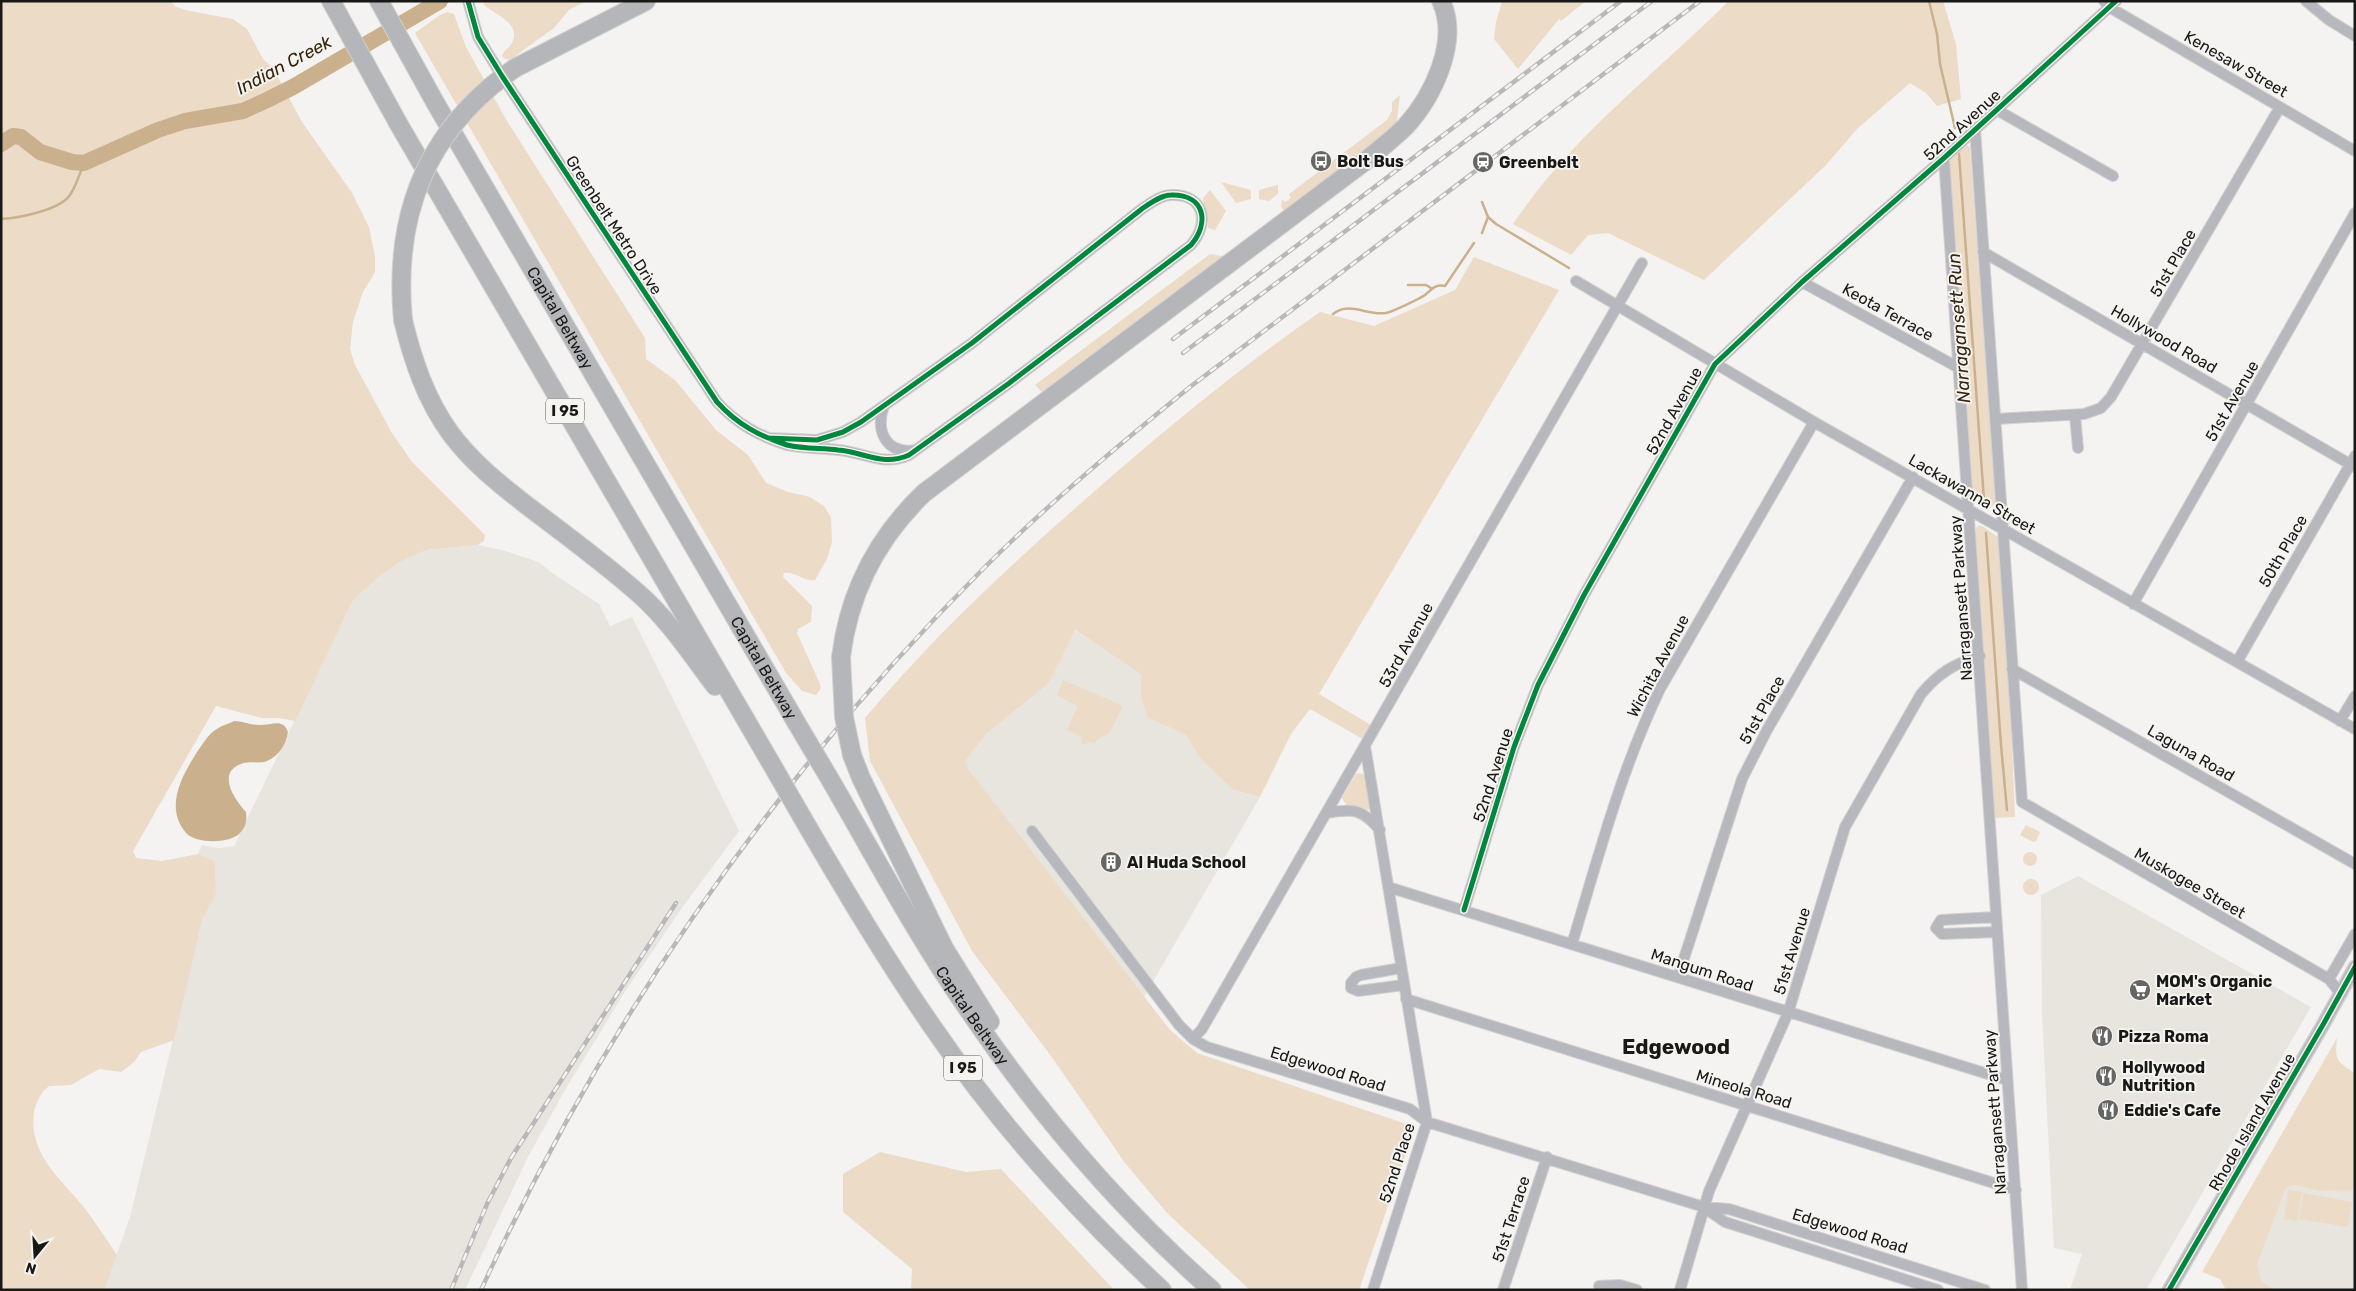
<svg xmlns="http://www.w3.org/2000/svg" width="2356" height="1291" font-family="Rubik,sans-serif">
  <style>
    .built { fill: #e8e4de }
    .green { fill: #ebdbc7 }
    .water { fill: #cab08c }
    .lines { fill: none; stroke-linecap: round; stroke-linejoin: round }
    .stream { stroke: #cab08c; stroke-width: 2.5 }
    .river { stroke: #cab08c; stroke-width: 16 }
    .minor-casing { stroke: #d1d0cf; stroke-width: 12 }
    .tertiary-casing { stroke: #d1d0cf; stroke-width: 15 }
    .motorway-casing { stroke: #d1d0cf; stroke-width: 20 }
    .minor { stroke: #b6b8be; stroke-width: 10 }
    .tertiary { stroke: #b6b8be; stroke-width: 12 }
    .motorway { stroke: #b4b6ba; stroke-width: 18 }
    .rail-casing { stroke: #b8b8ba; stroke-width: 4.5 }
    .rail { stroke: #f6f4f0; stroke-width: 2.5; stroke-dasharray: 8; stroke-linecap: butt }
    .motorway-bridge-casing { stroke: #d1d0cf; stroke-width: 20; stroke-linecap: butt }
    .motorway-bridge { stroke: #b4b6ba; stroke-width: 18 }
    .cycleway-casing { stroke: #f6f4f0; stroke-width: 8 }
    .cycleway { stroke: #00873e; stroke-width: 5 }
    .labels { text-anchor: middle; dominant-baseline: central; stroke-width: 4; stroke-linejoin: round; paint-order: stroke }
    .shield { fill: #f6f4f0; stroke: #5b5a58; stroke-width: 1 }
    .shield-label { font-size: 15px; font-weight: bold; fill: #181817 }
    .street-label { font-size: 16px; fill: #181817; stroke: #f6f4f0 }
    .poi-label { font-size: 16px; font-weight: bold; fill: #181817; stroke: #f6f4f0; text-anchor: start }
    .water-label { font-size: 18px; font-style: italic; fill: #36260e; stroke: #f6f4f0 }
    .district-label { font-size: 21px; font-weight: bold; fill: #181817; stroke: #f6f4f0 }
  </style>
  <rect width="100%" height="100%" fill="#f5f3f1"/>
  <path class="built" d="M478 545 502 550 539 562 552 573 599 604 610 626 632 617 739 831 684 905 626 990 565 1090 529 1155 465 1290H104L130 1217 202 920 216 894 215 861 198 854 202 845 219 848 234 846 353 600 381 575 400 562 426 550Z
    M1074 630 1142 674 1141 697 1147 717 1186 735 1200 758 1233 790 1260 797 1144 997 1007 820 969 770 965 761 986 734 1049 683Z
    M2078 876 2311 1007 2146 1290H2070L2082 1254 2054 1248 2042 1015 2041 895Z
    M2355 1073V1290H2264L2232 1268Z"/>
  <path class="green" d="M1 1H170L176 7 190 11 233 19 247 29 263 59 273 68 302 122 352 193 369 227 375 256V272L363 292 353 322 350 349 355 365 392 433 412 462 485 535 484 541 478 545 426 550 400 562 381 575 353 600 295 721 279 718H262L216 706 133 851 136 858 162 861 198 854 215 861 216 894 202 920 174 1040 141 1052 134 1062 121 1072 99 1069 71 1085 49 1086C41 1092 36 1102 34 1112 28 1156 63 1180 86 1210 97 1225 107 1240 117 1255L104 1290H1Z
    M484 1H586L569 10 554 28 522 51 512 59H505L502 56C504 50 509 48 512 43 522 23 495 15 484 5Z
    M1502 1H1586L1561 21 1559 19 1518 69 1494 39 1496 22Z
    M1729 1H1943L1956 44 1961 99 1937 106 1926 93 1910 83 1858 128 1826 165 1704 280 1608 233 1588 235 1571 255 1513 224C1570 138 1656 73 1729 1Z
    M447 12 454 14 466 47 507 121 645 338 646 359 675 380 716 430 748 455 766 483 788 492 810 497 824 506 831 517 832 542 827 559 815 580C804 582 795 571 784 573L783 577 812 606 811 622 798 629 797 633 820 684 821 688 816 695 802 691 786 673 415 33 440 15Z
    M1400 95 1396 129 1286 213 1281 207 1282 199 1285 202 1291 198 1289 194 1387 120 1392 111V102Z
    M1964 144 1970 147 1996 503 1989 509 1972 496 1948 163Z
    M1221 182 1251 190V199L1236 203Z
    M1278 185V194L1269 201 1259 199V190Z
    M1210 190 1226 211 1215 230 1208 228C1209 216 1204 209 1203 198Z
    M1210 254 1228 257 1045 395 1035 385Z
    M1474 257 1559 290 1319 694 1376 728 1368 742 1310 709 1291 734 1260 797 1233 790 1200 758 1186 735 1147 717 1141 697V674L1075 630 1049 683 986 734 965 761 969 770 1170 1030 1197 1053 1415 1127 1359 1290H1250L1167 1213 1125 1163 1054 1060 972 951 870 761 865 718C932 638 1009 566 1088 497 1163 431 1238 369 1320 312L1374 326 1455 290Z
    M1977 526H1982L1998 537 2010 703 2015 817 1994 818 1975 533Z
    M1063 680 1123 706 1110 732 1096 740 1095 743 1087 741 1086 745 1081 743 1082 737 1067 730 1078 706 1057 695Z
    M1360 773 1366 776 1371 808 1368 810 1347 806 1342 798 1356 774Z
    M2026 825 2040 832 2036 841 2033 842 2020 835Z
    M2023 859a7 7 0 1 1 14 0a7 7 0 1 1-14 0Z
    M2023 887a8 8 0 1 1 16 0a8 8 0 1 1-16 0Z
    M2337 1038C2335 1060 2336 1061 2355 1073V1190L2322 1191 2294 1185 2286 1187 2257 1264 2261 1281 2273 1290H2229L2225 1288 2220 1279 2202 1272Z
    M880 1152 966 1172 1001 1169 1114 1290H911L912 1269 843 1212V1174Z
    M2288 1190 2302 1192 2297 1221 2284 1219Z
    M2303 1193 2352 1202 2348 1227 2299 1219Z"/>
  <path class="water" d="M234 721C243 721 250 725 259 725 270 726 283 717 288 732 286 744 279 756 267 761 260 764 251 761 244 763 215 771 234 799 246 812 247 820 246 827 240 833 230 844 196 844 186 833 164 807 182 776 197 752 203 744 208 734 217 729 222 725 229 724 234 721Z"/>
  <g class="lines">
    <path class="stream" d="M1929 1 1937 34 1940 64 1955 128
      M1959 154 1984 500
      M1482 202 1488 217 1482 233
      M1488 217 1496 224 1569 268
      M1 219C19 218 60 210 70 195 76 186 80 173 84 163
      M1408 285H1426L1431 288
      M1333 314C1350 301 1367 316 1386 313 1392 312 1419 299 1425 295 1431 290 1435 284 1445 286L1474 243
      M1986 533 2001 745 2007 810"/>
    <path class="river" d="M1 144 13 136 21 137 40 152 72 162 84 163 158 130 185 121 243 111 267 100 293 87 440 1"/>
    <g class="minor-casing">
      <path id="minor" d="M468 1 478 37 502 76 717 402C737 424 759 436 787 445 804 449 821 448 838 450 864 452 883 467 909 455L1008 384 1191 245C1210 223 1205 194 1171 195 1161 195 1151 203 1143 208L972 343 861 422 843 432 817 440 768 438
        M2104 1 2109 7 2355 151
        M2306 1 2329 20 2355 36
        M1997 110 2113 176
        M1975 129 2022 802 2329 979 2340 993
        M1944 158 2022 1290
        M1983 252 2355 467
        M1576 281 1814 422 2355 729
        M1802 282 1959 368
        M884 406C875 431 886 455 916 450
        M2075 416 2078 448
        M1995 419 2084 414 2101 408 2111 397 2280 107
        M2133 604 2355 213
        M2237 662 2355 456
        M2012 669 2355 864
        M2340 721 2355 696
        M1365 746 1427 1122 1373 1290
        M1327 813C1353 808 1362 809 1380 830
        M1032 831 1179 1025 1193 1039 1207 1047 1410 1109 1427 1122 1704 1207 1729 1209 1985 1290
        M1388 887 2007 1080
        M1464 910 1514 747 1538 685 1584 595 1715 364 1802 282 1944 158 2116 1
        M1996 917 1941 920 1936 928 1942 934 1997 932
        M1572 944C1598 858 1621 770 1660 689L1814 422
        M1401 968 1361 975 1356 977 1351 983V988L1358 991 1403 985
        M1678 977 1742 779 1767 730 1913 477
        M2329 979 2355 934
        M1406 999 2016 1190
        M1193 1039 1202 1029 1642 263
        M1705 1208 1725 1222 1938 1290
        M1599 1286 1620 1285 1637 1290
        M1503 1290 1547 1157
        M1680 1290 1709 1191 1788 1013 1845 827 1921 694C1939 673 1953 664 1980 656"/>
    </g>
    <g class="tertiary-casing">
      <path id="tertiary" d="M2169 1290 2324 1023 2355 967"/>
    </g>
    <g class="motorway-casing">
      <g id="motorway">
        <path d="M331 1 398 123 768 758"/>
        <path id="s1" d="M379 1 436 104 796 722"/>
        <path d="M515 68 646 1"/>
        <path d="M403 320C413 361 426 400 451 434 472 462 498 483 525 504 563 533 602 561 638 593 668 619 691 654 715 686"/>
        <path d="M841 657C849 592 877 538 924 493L1368 159C1381 148 1394 138 1406 126 1433 96 1460 41 1441 1"/>
        <path d="M852 755 861 778 944 948 990 1022"/>
        <path id="s2" d="M831 781C875 857 917 936 967 1008 1036 1110 1119 1208 1212 1290"/>
        <path d="M802 817C844 889 886 960 934 1029 999 1124 1077 1211 1162 1290"/>
      </g>
    </g>
    <use href="#minor" class="minor"/>
    <use href="#tertiary" class="tertiary"/>
    <use href="#motorway" class="motorway"/>
    <g class="rail-casing">
      <path id="rail" d="M1173 339 1621 1
        M1183 353 1652 1
        M451 1290 487 1204 511 1158 676 903
        M481 1290C606 1019 774 778 985 567 1049 503 1120 444 1190 387L1700 1"/>
    </g>
    <use href="#rail" class="rail"/>
    <g class="motorway-bridge-casing">
      <path id="motorway-bridge" d="M403 320C393 214 427 129 515 68
        M841 657 844 717 852 755
        M796 722 831 781
        M768 758 802 817"/>
    </g>
    <use href="#motorway-bridge" class="motorway-bridge"/>
    <g class="cycleway-casing">
      <path id="cycleway" d="M468 1 478 37 502 76 717 402C737 424 759 436 787 445 804 449 821 448 838 450 864 452 883 467 909 455L1008 384 1191 245C1210 223 1205 194 1171 195 1161 195 1151 203 1143 208L972 343 861 422 843 432 817 440 768 438
        M1464 910 1514 747 1538 685 1584 595 1715 364 1802 282 1944 158 2116 1
        M2169 1290 2324 1023 2355 967"/>
    </g>
    <use href="#cycleway" class="cycleway"/>
  </g>
  <defs>
    <g id="bus-disc" transform="scale(1.125)"><circle r="9.5" fill="#656563" stroke="#f6f4f0"/><path d="M-5-6H5V4H4V6H2V4H-2V6H-4V4H-5ZM-3.5-4V0h7V-4ZM-3.5 1.2v1.5H-2V1.2ZM2 1.2v1.5H3.5V1.2Z" fill="#fff"/></g>
    <g id="station-disc" transform="scale(1.125)"><circle r="9.5" fill="#656563" stroke="#f6f4f0"/><path d="M-3-6H3Q5-6 5-4V2Q5 4 3 4L4.5 6H3L1.5 4h-3L-3 6H-4.5L-3 4Q-5 4-5 2V-4Q-5-6-3-6ZM-3.5-4v3h7v-3ZM-3.5 1v1.5H-2V1ZM2 1v1.5H3.5V1Z" fill="#fff"/></g>
    <g id="building-disc" transform="scale(1.125)"><circle r="9.5" fill="#656563" stroke="#f6f4f0"/><path d="M-4-6H4V6H1V3H-1V6H-4ZM-2.5-4.3h1.7v1.8h-1.7ZM.8-4.3h1.7v1.8H.8ZM-2.5-1h1.7V.8h-1.7ZM.8-1h1.7V.8H.8Z" fill="#fff"/></g>
    <g id="supermarket-disc" transform="scale(1.125)"><circle r="9.5" fill="#656563" stroke="#f6f4f0"/><path d="M-6-5.5h2.5l.6 2H6L4.5 2H-2.5L-4.4-4H-6ZM-1.5 3.2a1.3 1.3 0 1 0 .1 0ZM3 3.2a1.3 1.3 0 1 0 .1 0Z" fill="#fff"/></g>
    <g id="restaurant-disc" transform="scale(1.125)"><circle r="9.5" fill="#656563" stroke="#f6f4f0"/><path d="M-5-6h1v4h1v-4h1v4h1v-4h1v5L-1.5 .5V6h-2V.5L-5-1ZM5-6V6H3V1.5H1.5Q1.5-4 5-6Z" fill="#fff"/></g>
  </defs>
  <g fill-rule="evenodd">
    <use href="#bus-disc" x="1321" y="161"/>
    <use href="#station-disc" x="1483" y="162"/>
    <use href="#building-disc" x="1111" y="862"/>
    <use href="#supermarket-disc" x="2140" y="990"/>
    <use href="#restaurant-disc" x="2102" y="1036"/>
    <use href="#restaurant-disc" x="2106" y="1076"/>
    <use href="#restaurant-disc" x="2108" y="1110"/>
  </g>
  <g class="labels">
    <g class="shield">
      <rect x="546" y="398.5" width="38" height="25" rx="4"/>
      <rect x="944" y="1055.5" width="38" height="25" rx="4"/>
    </g>
    <g class="shield-label">
      <text x="565" y="411">I 95</text>
      <text x="963" y="1068">I 95</text>
    </g>
    <g class="street-label">
      <text transform="translate(2236 64) rotate(30)">Kenesaw Street</text>
      <text transform="translate(1962 125) rotate(-42)">52nd Avenue</text>
      <text transform="translate(614 225) rotate(57)">Greenbelt Metro Drive</text>
      <text transform="translate(2173 263) rotate(-60)">51st Place</text>
      <text transform="translate(1888 312) rotate(29)">Keota Terrace</text>
      <text stroke="none"><textPath href="#s1" startOffset="365">Capital Beltway</textPath></text>
      <text transform="translate(2164 339) rotate(30)">Hollywood Road</text>
      <text transform="translate(2232 401) rotate(-60)">51st Avenue</text>
      <text transform="translate(1674 411) rotate(-61)">52nd Avenue</text>
      <text transform="translate(1972 494) rotate(30)">Lackawanna Street</text>
      <text transform="translate(2283 551) rotate(-60)">50th Place</text>
      <text transform="translate(1961 598) rotate(-94)">Narragansett Parkway</text>
      <text transform="translate(1406 645) rotate(-61)">53rd Avenue</text>
      <text transform="translate(1658 666) rotate(-62)">Wichita Avenue</text>
      <text stroke="none"><textPath href="#s1" startOffset="770">Capital Beltway</textPath></text>
      <text transform="translate(1762 710) rotate(-61)">51st Place</text>
      <text transform="translate(2191 753) rotate(30)">Laguna Road</text>
      <text transform="translate(1493 775) rotate(-72)">52nd Avenue</text>
      <text transform="translate(2190 883) rotate(30)">Muskogee Street</text>
      <text transform="translate(1792 951) rotate(-73)">51st Avenue</text>
      <text transform="translate(1702 970) rotate(18)">Mangum Road</text>
      <text stroke="none"><textPath href="#s2" startOffset="274">Capital Beltway</textPath></text>
      <text transform="translate(1328 1069) rotate(17)">Edgewood Road</text>
      <text transform="translate(1744 1089) rotate(17)">Mineola Road</text>
      <text transform="translate(1995 1112) rotate(-94)">Narragansett Parkway</text>
      <text transform="translate(2252 1122) rotate(-60)">Rhode Island Avenue</text>
      <text transform="translate(1397 1163) rotate(-72)">52nd Place</text>
      <text transform="translate(1511 1219) rotate(-72)">51st Terrace</text>
      <text transform="translate(1850 1231) rotate(17)">Edgewood Road</text>
    </g>
    <g class="poi-label">
      <text x="1337" y="161">Bolt Bus</text>
      <text x="1499" y="162">Greenbelt</text>
      <text x="1127" y="862">Al Huda School</text>
      <text x="2156" y="981">MOM's Organic<tspan x="2156" dy="18">Market</tspan></text>
      <text x="2118" y="1036">Pizza Roma</text>
      <text x="2122" y="1067">Hollywood<tspan x="2122" dy="18">Nutrition</tspan></text>
      <text x="2124" y="1110">Eddie's Cafe</text>
    </g>
    <g class="water-label">
      <text transform="translate(284 65) rotate(-28)">Indian Creek</text>
      <text transform="translate(1959 328) rotate(-94)">Narragansett Run</text>
    </g>
    <g class="district-label">
      <text x="1676" y="1046">Edgewood</text>
    </g>
  </g>
  <rect width="2356" height="1291" fill="none" stroke="#181817" stroke-width="5"/>
  <g transform="translate(35 1256) rotate(198)" stroke="#f6f4f0" stroke-width="4" paint-order="stroke">
  <path d="M0-4L9 19L0 12L-9 19Z" fill="#181817"/>
  <text y="-8" font-size="14" font-weight="bold" text-anchor="middle" fill="#181817">N</text>
  </g>
</svg>
